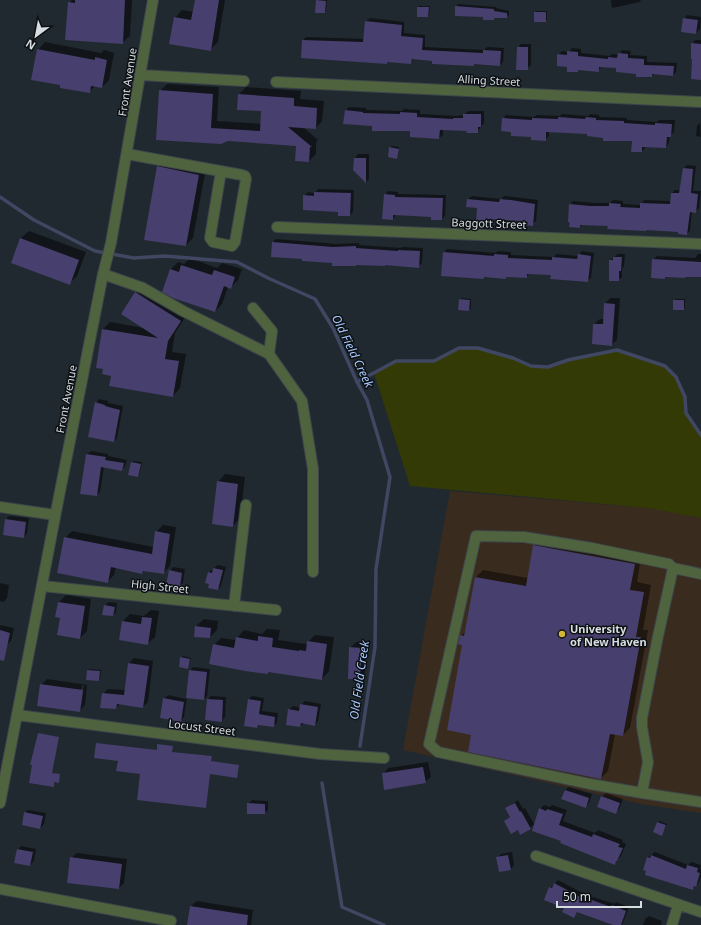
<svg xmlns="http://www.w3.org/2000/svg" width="701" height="925" font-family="'Noto Sans',sans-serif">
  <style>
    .education { fill: #3a2b1f }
    .green { fill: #333a06 }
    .shadow { fill: #0007; fill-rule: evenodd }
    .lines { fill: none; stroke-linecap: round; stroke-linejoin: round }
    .stream { stroke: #404762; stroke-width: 3.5 }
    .building { fill: #473f6d }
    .minor-casing { stroke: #3d464b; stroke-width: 12 }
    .minor { stroke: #4f633e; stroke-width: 10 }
    .poi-dot { fill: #d2b736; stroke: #0d1114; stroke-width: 1.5 }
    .labels { text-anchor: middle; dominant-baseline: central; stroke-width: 3; stroke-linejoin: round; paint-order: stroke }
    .street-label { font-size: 11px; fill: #d7dde1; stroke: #0d1114 }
    .poi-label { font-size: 11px; font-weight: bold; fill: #d7dde1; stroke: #0d1114; text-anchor: start }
    .water-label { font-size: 12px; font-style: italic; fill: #a5c5fc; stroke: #0d1114 }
  </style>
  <rect width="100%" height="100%" fill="#20292f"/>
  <path class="education" d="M450 491 647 508 701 518V813L641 804 403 750Z"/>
  <path class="green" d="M459 348H478L513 358 531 366 548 367 568 360 617 350 665 366 676 377 685 397 686 413 701 435V518L647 508 410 486 374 373 396 361H434Z"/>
  <path class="shadow" d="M72 0H132L130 36 122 43 69 3Z
    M196 0H225L218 42 210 50 175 18 182 10 194 12Z
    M317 0H327L326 11 325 12Z
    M611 0H641L640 2 612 8Z
    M458 4 496 7V8L509 11V15L506 17H496L493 19 456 7Z
    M419 6H430L429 15 428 16 418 7Z
    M536 11H547V20L545 21 535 12Z
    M687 15 701 17 700 29 696 33 684 19Z
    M370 18 404 22V33L425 35V47L484 50 487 47 504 48 503 62 500 65 476 63 474 65 414 58 411 63 388 61 386 63 303 40 306 37 364 39 366 21Z
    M695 40H701V79L693 58 692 44Z
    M45 42 101 53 104 50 114 53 109 80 102 87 95 86 89 92 38 50Z
    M521 44H531V65L527 69 518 48Z
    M572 48 581 49V53L610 56 612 54 619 55 622 50 631 51 630 55 647 56V62L677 63 676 72 673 75 654 74 651 76 617 68 602 66 598 71 580 69 577 71 568 66 558 55 562 51 569 52Z
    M167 84 219 87 217 121 262 124V110L239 94 246 87 301 91 300 99 324 101 322 121 316 128 303 127 318 140 316 142V154L309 161 297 145 228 140 221 143 160 91Z
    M349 107 366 108V110L402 111 404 109 420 110V114L456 116 464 115 468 111H484V123L477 132 468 130 443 129V135L439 138 411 130 373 126 346 110Z
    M562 114 588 116 590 114 599 115V117L627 118V120L657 122 659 120H675L674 132 670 136 669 143 666 147 645 146V148L642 151 633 140 604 137 589 133 549 131V136L545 140 512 131 503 119 506 115 534 117 537 115 560 116Z
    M700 123 701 137 696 136 697 126Z
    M392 146 399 147 398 156 396 158 390 147Z
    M358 154H369V179L366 182 354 170 355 158Z
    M165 160 206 168 193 238 186 245 158 167Z
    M687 165 696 166 693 191H701L699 208 696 211H692L690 231 686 234 679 231 609 225 583 224 580 227 570 205 573 201 594 203H610L613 200 623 201V204L641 205 644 200 671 201 672 193 675 190H681L684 168Z
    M318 189 354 190 353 212 350 215 304 196 308 192 315 193Z
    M388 191 398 192V194L446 195 445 216 442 219 432 216 396 215 393 219 385 195Z
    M472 196 501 199 504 196 514 197 538 200 536 221 532 224 525 220 489 219 486 222 478 208 468 206V199Z
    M29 231 86 252 77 276 70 283 12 262 21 238Z
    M276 239 337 244 359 243V245L401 248 402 247 423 248 422 263 418 266 386 264 385 265 333 262 303 258 273 242Z
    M447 249 496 253 498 251 511 252V255L554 257 556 254 578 256 582 251 594 253 591 278 587 281 552 274 530 273 526 277 507 276 505 278 486 276 484 278 444 252Z
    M618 254H625L624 266 622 269V277L618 280 610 260Z
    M698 254H701V276H667L665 278 653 260 657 256 695 258Z
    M190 258 217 268 222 263 242 269 238 280 231 287H228L222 304 215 311 163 291 171 269 178 262 184 264Z
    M143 285 188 313 175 333 172 352 186 354 180 388 173 396 112 375 105 368 97 367 103 329 110 322 144 328 136 293Z
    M461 298 471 299V308L469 310 460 300Z
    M611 298H620L617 340 611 345 594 324 600 319H604L605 303Z
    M676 299H685V308L683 309H674V300Z
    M99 399 108 401V403L123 406 117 438 114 441 96 403Z
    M91 451 108 454V456L127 460 125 466 122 470 104 467 100 492 96 495 81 493 87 454Z
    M133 461 142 462 139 475 138 476 132 462Z
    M225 474 245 477 240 518 233 526 218 482Z
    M9 516 29 518 27 533 24 537 6 519Z
    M163 525 176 527 170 566 163 573 145 570 142 573 116 567 114 575 107 582 65 538 72 531 154 547 156 532Z
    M541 538 641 557 637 582 651 585 643 630H648L630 728 623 735 615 734 608 771 601 778 472 734 464 644 461 636 466 631 476 577 483 570 528 578 534 546Z
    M218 565 226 567 221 586 218 589 209 572Z
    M173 567 185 569 183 583 179 586 170 571Z
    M0 583 9 585 7 598 4 602 0 601Z
    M66 595 91 599 87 631 80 638 61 617 59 602Z
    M108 602 117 603 116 612 113 615 105 606Z
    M151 610 159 611 155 637 147 644 123 621 130 614 144 616Z
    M204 619 218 621 217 630 210 637 196 626Z
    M0 625 14 628 11 641 0 651Z
    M267 629 280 630 278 640 306 644 315 635 334 637 329 671 322 679 269 671 268 673 214 645 221 638 236 640 237 638 244 630 262 634Z
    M356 642 367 643 365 673 360 678 350 648Z
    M183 656 191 658 188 668 181 658Z
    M134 658 153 661 148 702 143 707 120 704 116 708 103 694 108 689 125 690 129 663Z
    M193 667 210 669 207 696 204 699 187 697 184 717 180 721 164 699 168 695 186 699 190 671Z
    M89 669 101 670 100 679 99 680 88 671Z
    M47 679 87 685 85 705 79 711 41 685ZM82 685H84L81 706H79Z
    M211 696 226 697 225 717 222 721 208 699Z
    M252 696 264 698 262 711 278 713 277 723 273 726 259 724 257 727 249 699Z
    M305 701 321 704 318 721 315 725 304 723 300 726 289 710 293 706 301 708V705Z
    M428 762 431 777 425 782 383 774 388 768Z
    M569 787 592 794 589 803 586 806 563 798 565 790Z
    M606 793 623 799 619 809 615 813 598 807 602 796Z
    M252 800 268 801V810L264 813 248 804Z
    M518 800 523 809 525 808 534 824 530 828 520 833 518 829 505 821 511 816 506 809Z
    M544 805 550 807 552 805 567 810 563 821 595 833 598 830 623 840 622 842 626 844 621 856 614 863 562 842 540 809Z
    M28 810 46 813 44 824 40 828 25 813Z
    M659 821 667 824 662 835 658 822Z
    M21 846 36 849 34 861 30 865 18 849Z
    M512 852 514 865 511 869 498 857 501 854Z
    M655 852 688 865 691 862 701 865 700 869H701V877L699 882 693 889 644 869 648 857Z
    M77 853 127 859 124 883 119 888 71 858Z
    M558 880 592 898 593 897 615 904 616 902 629 907 623 923 621 925H616L578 911 574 917 565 907 550 888Z
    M197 901 253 910 251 925H188L191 906Z
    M649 916 662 921 661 925H643L645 919Z"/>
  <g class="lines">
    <path class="stream" d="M0 197 34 220 95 251 134 258 165 256 237 262 268 278 315 299 333 328 357 382 367 400 390 477 376 569 375 647 360 746
      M357 382 396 361H434L459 348H478L513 358 531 366 548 367 568 360 617 350 665 366 676 377 685 397 686 413 701 435
      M322 783 342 907 384 925"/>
  </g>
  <path class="building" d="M75 0H125L123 44 65 40 68 2 75 3Z
    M195 0H219L211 51 169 44 174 17 191 20Z
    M316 0 326 1 325 13H315Z
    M455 6 494 9V11L507 13V18H494V20H483V17L455 16Z
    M417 7H429L428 17H417Z
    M534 12H546V22H534Z
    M683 18 698 20 696 34 681 32Z
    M365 21 402 25 401 36 423 38 422 50 483 53V50L501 51 500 66 474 64V66L432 64V61L412 59 411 64 387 62V64L301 58 302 40 363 42Z
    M691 43 701 44V80L691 79 692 59H691Z
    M517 47H528V70H516Z
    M37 49 95 60V57L107 60 102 88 91 86 90 93 60 88V85L31 80Z
    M567 51 578 52V56L608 59V57L617 58 618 53 628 54V58L644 59V65L674 66 673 76 652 74V77H636V74L616 72V68L599 67V72L578 70V72H567V67L557 66V54L567 55Z
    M159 90 213 94 211 128 260 131 261 111 237 110 238 94 294 98V106L317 108 316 129 288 127 312 147H310L309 162 295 161 296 146 228 141 221 144 156 140Z
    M345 110 363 112V113L400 114V112L417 113V117L453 119V118H463V114H481V127H478V133H466L467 131 440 130 439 139 410 137V131H372V126L343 124Z
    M558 117 585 119 586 117 596 118V120L624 121V123L655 125V123L672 124 671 137H667L666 148 642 147V152H631L632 141H603V138L587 136V134L546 132V141L531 140V137L511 136V132L501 131 502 118 532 120V118L558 119Z
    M389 147 399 149 397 159 388 157Z
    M354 158H366V183L353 170Z
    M157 166 199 175 186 246 144 240Z
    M683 168 693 169 691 193 698 194 696 213 690 212 687 235 678 234V232L646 230V231L607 229 608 226 580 225V228L569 227 570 223 568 222 569 204 590 206H609V203L621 204 620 207 640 208V203L670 204 671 193H679Z
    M314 192 351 193 350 216H338V212L303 210V195L314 196Z
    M384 194 395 195V197L443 198 442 220H431V217L393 215V220L382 219Z
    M467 199 499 202 500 199 511 200 535 204 533 226 524 225V221L486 219V223L476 222 477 208 466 207Z
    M20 238 79 260 70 285 11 263Z
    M272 242 333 247 356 246V248L398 251V250L420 251 419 268 385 265V266L356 265V266H332V263L302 261V259L271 257Z
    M443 252 494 256V254L508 255V258L552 260V257L577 259 578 254 591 256 588 282 550 279 551 275 527 274V278L506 277V279L484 277V279L441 276Z
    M613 257H622L621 271H619V281H609V260H613Z
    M652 259 701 262V277H685V278L665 277V279L651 278Z
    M181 265 212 275 214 270 235 277 231 289 224 286 215 312 173 298 162 292 170 269 179 272Z
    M135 292 181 321 168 341 165 359 179 361 173 397 109 386 111 376 102 374 103 369 96 368 102 329 158 338 121 314Z
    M459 299 470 300 469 311 458 310Z
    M673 300H684V310H673Z
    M604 303 615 304 612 346 592 344 593 324H603Z
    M95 402 105 405V406L120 410 114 442 88 437Z
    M86 454 106 457 105 460 124 463 122 471 101 467 97 496 80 494Z
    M131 462 141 464 138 477 128 475Z
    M217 481 238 484 233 527 212 524Z
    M5 519 26 522 24 538 3 535Z
    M155 531 170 534 164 574 143 571 142 574 111 567 108 583 57 573 64 537 152 554Z
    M533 545 635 564 630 590 644 592 636 637H641L623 736 610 734 601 779 468 752 471 735 447 730 462 645 458 644 460 635 464 636 475 577 526 586Z
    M213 568 223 570 218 590 208 588 209 584 205 583 208 572 212 573Z
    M169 570 182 573 180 587 166 585Z
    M58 602 85 606 80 639 57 635 60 618 55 617Z
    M104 605 115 607 113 616 102 615Z
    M142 617 152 618 148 645 119 640 122 621 141 624Z
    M195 626 211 628 210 638 194 637Z
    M0 630 10 633 4 661 0 660Z
    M258 636 273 638 272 647 299 651V650L306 651 307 641 327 644 322 680 268 672V674L245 671 209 664 213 644 234 648 236 637 258 641Z
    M349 647 362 648 360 679H348Z
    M180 657 190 659 188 669 179 667Z
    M128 663 149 666 143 708 117 704 116 709 100 708 102 693 124 695Z
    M87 670 100 671 99 681 86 680Z
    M189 670 207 672 204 700 186 698Z
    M40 684 83 690 80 712 37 706Z
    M163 698 184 702 181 722 160 718Z
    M207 699 223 700 222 722 205 720Z
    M248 699 261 701 259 714 275 717 274 727 258 725 257 728 244 726Z
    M300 704 318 707 315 726 301 723 300 727 286 725 288 709 299 711Z
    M38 733 59 737 52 773 60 774 59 783 54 782V787L29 783 32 765H30Z
    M96 743 157 750V744L173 746 172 752 212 756 211 761 239 765 237 778 210 774 206 808 137 800 140 774 116 771 118 761 94 758Z
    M423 767 426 783 384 790 382 773Z
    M565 790 589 798 586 808 561 799Z
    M601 796 620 803 616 814 597 807Z
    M247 803 265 804V814H247Z
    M515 803 520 812 521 811 531 829 520 835 518 830 511 834 504 821 510 817 505 808Z
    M539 808 546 811 547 809 563 814 559 825 592 837 593 834 620 844 618 847 623 848 617 861H616L615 865 560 843 561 841 532 831Z
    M24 812 43 816 40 829 22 825Z
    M657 822 666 825 662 836 653 832Z
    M17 849 33 852 30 866 14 863Z
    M508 855 511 870 499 872 496 857Z
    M651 855 686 869 687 865 698 868 697 872 700 873 696 887 694 886 693 890 645 875 646 871 643 870 647 857 650 858Z
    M70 857 122 864 119 889 67 883Z
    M554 883 588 901 589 899 611 907 612 905 626 911 621 925H613L577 912 574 918 562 912 564 908 544 900 549 887 552 888Z
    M190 906 248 915 247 925H187Z"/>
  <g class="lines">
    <g class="minor-casing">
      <path id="minor" d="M141 75 244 81
        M276 82 701 102
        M127 154 242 175 245 176 246 179 235 242 232 246 213 242 210 238 221 171
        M277 227 701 244
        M103 274 143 288 183 311 269 354 302 401 313 469V572
        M253 308 272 331 269 354
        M0 507 55 515
        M701 574 673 568 657 641 642 718V727L648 762 642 793 701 802
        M42 586 276 610
        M234 606 246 505
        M17 715 320 754 384 758
        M642 793 590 784 438 752 429 744 476 536 524 537 592 548 669 564 673 568
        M0 803C33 627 68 450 103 274L111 243 153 0
        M536 856 701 912
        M0 889 171 921
        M672 925 678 905"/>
    </g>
    <use href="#minor" class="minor"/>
  </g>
  <circle class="poi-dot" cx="562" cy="634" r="4"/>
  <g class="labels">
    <g class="street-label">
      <text transform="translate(489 80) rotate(3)">Alling Street</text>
      <text transform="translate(127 82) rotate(-81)">Front Avenue</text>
      <text transform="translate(489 223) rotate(2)">Baggott Street</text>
      <text transform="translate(66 399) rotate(-79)">Front Avenue</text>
      <text transform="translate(160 586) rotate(6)">High Street</text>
      <text transform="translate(202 727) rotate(7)">Locust Street</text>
    </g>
    <g class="poi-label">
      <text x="570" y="628">University<tspan x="570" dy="13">of New Haven</tspan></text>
    </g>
    <g class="water-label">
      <text transform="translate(353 351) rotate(64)">Old Field Creek</text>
      <text transform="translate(359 680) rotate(-82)">Old Field Creek</text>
    </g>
  </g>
  <g transform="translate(36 36) rotate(212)" stroke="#0d1114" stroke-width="3" paint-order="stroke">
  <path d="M0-3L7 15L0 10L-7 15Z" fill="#d7dde1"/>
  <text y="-6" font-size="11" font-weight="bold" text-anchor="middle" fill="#d7dde1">N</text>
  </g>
  <path d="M557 901v6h84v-6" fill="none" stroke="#d7dde1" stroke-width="2"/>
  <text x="563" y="901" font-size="12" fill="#d7dde1" stroke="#0d1114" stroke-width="3" paint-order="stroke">50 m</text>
</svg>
